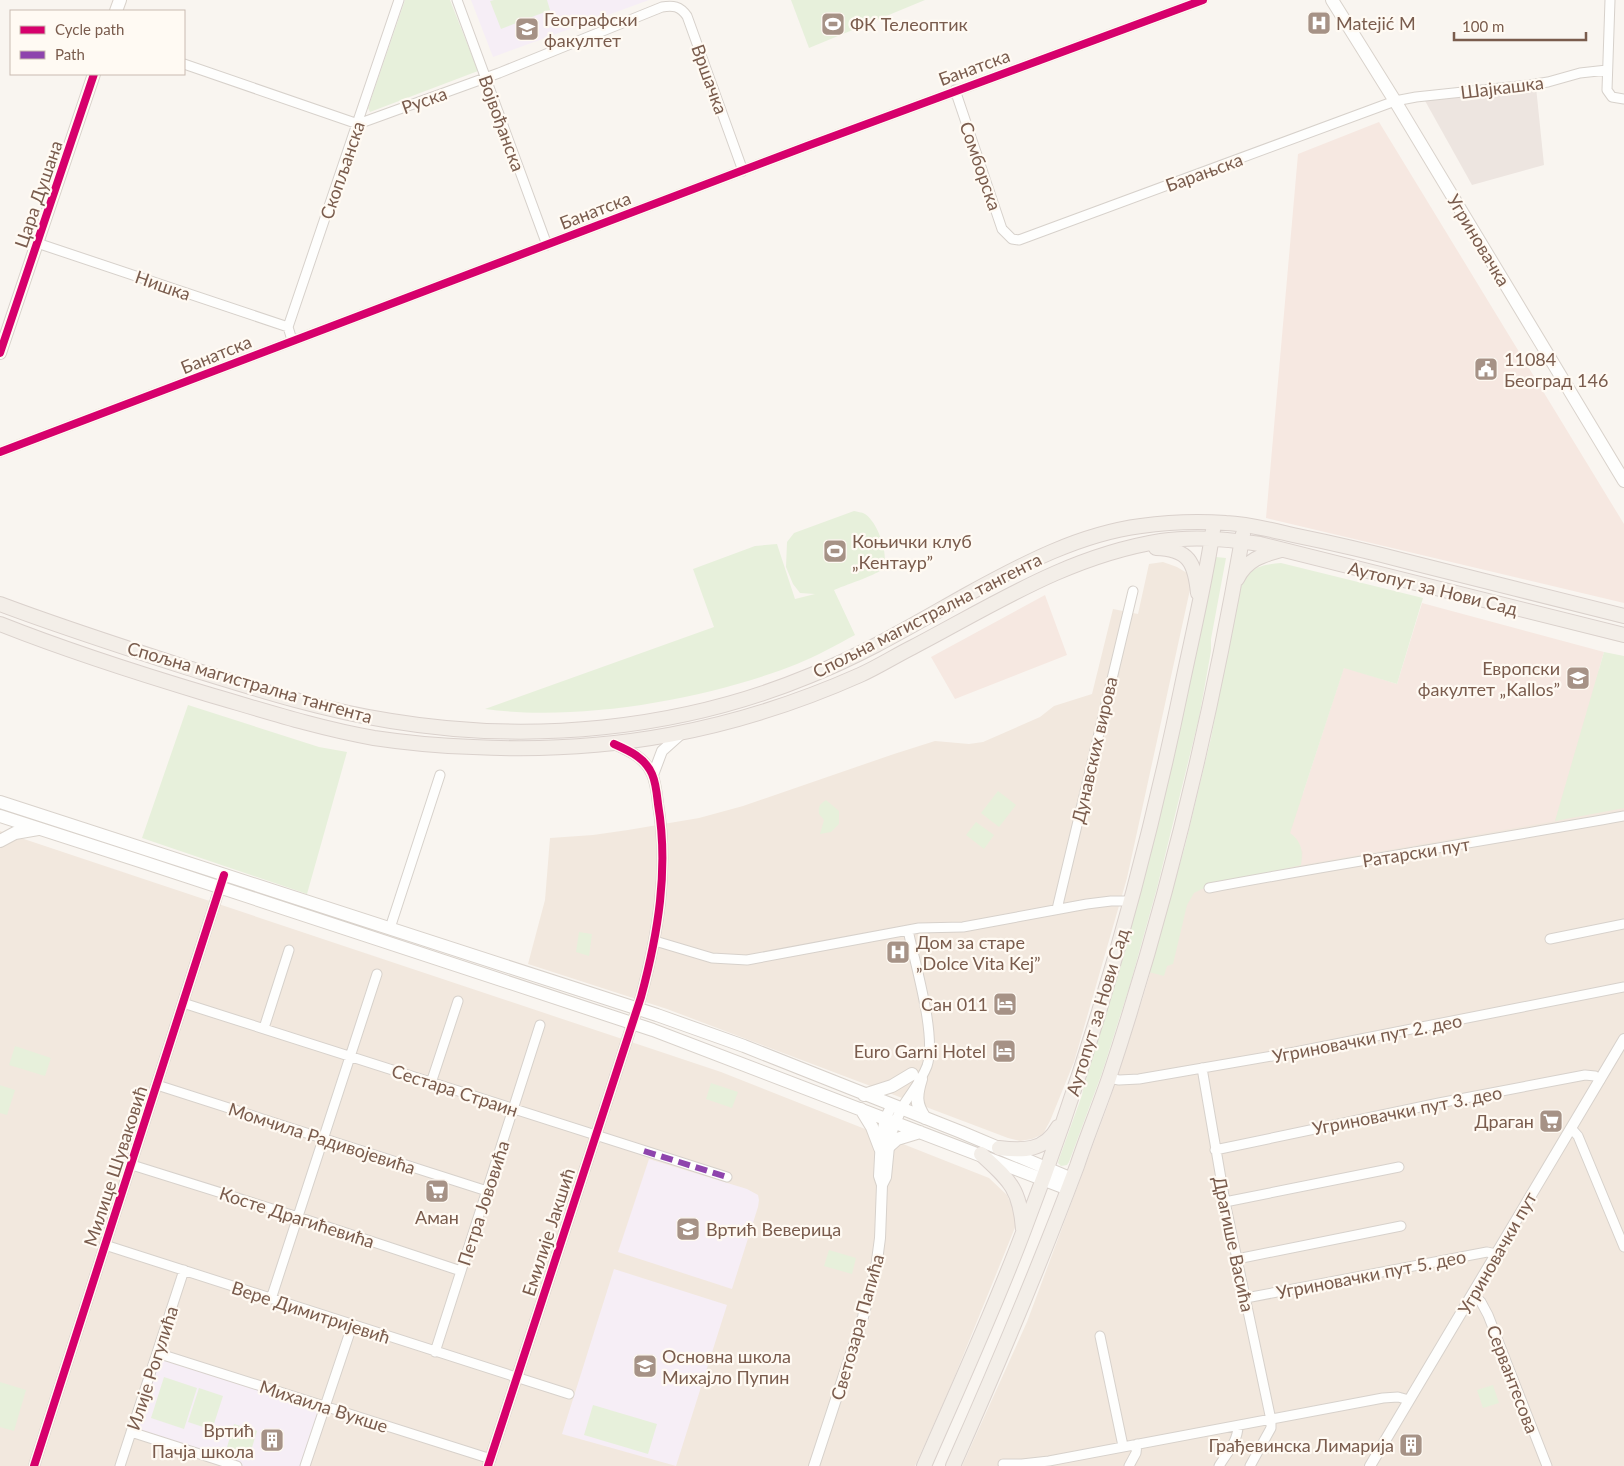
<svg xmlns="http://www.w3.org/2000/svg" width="1624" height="1466" font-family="Lato,sans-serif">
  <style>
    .residential { fill: #f2e8de }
    .commercial { fill: #f6e8e1 }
    .industrial { fill: #ede5e0 }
    .education { fill: #f6eef6 }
    .green { fill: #e7f0db }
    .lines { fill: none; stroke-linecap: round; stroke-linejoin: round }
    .minor-casing { stroke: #d7d1cb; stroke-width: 11 }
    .tertiary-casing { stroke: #d7d1cb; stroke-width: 12 }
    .secondary-casing { stroke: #d9d2cb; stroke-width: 14 }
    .primary-casing { stroke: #dad1cc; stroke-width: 16 }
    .minor { stroke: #fefefd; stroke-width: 9 }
    .tertiary { stroke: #fefefd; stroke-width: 10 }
    .secondary { stroke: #fefefd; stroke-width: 12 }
    .primary { stroke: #f3eee8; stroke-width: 14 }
    .quiet { stroke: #8e44ad; stroke-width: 6; stroke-dasharray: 12 6; stroke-linecap: butt }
    .cycleway-casing { stroke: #fffaf3; stroke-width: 11 }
    .cycleway { stroke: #d6006c; stroke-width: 8 }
    .labels { text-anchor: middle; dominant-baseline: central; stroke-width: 4.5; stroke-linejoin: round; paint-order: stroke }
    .poi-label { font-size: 18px; fill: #7a5c4d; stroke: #fffaf3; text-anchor: start }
    .street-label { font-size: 18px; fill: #7a5c4d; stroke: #fffaf3 }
  </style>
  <rect width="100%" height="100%" fill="#f9f5f0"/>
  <path class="residential" d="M1163 562 1177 567 1187 573 1191 585 1127 878 1074 1062 1050 1121 1043 1134 1032 1139 1020 1141 1008 1138 667 1009 528 964 545 900 550 838 593 835 628 830 699 818 743 806 894 754 935 741 969 744 983 742 1040 717 1054 706 1092 694 1113 609 1138 614 1149 564Z
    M1624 660V1466H962L1027 1322 1109 1102 1143 997 1189 841Z
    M0 831 721 1072 989 1178 1007 1195 1016 1216V1225L950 1388 915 1466H0Z"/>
  <path class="commercial" d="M1379 122 1624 524V603L1266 518 1298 154Z
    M1045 595 1067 655 955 699 931 657Z
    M1422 603 1604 652 1555 821 1301 865 1303 852 1290 833 1344 667 1397 684Z"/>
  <path class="industrial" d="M1536 87 1544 165 1472 185 1424 99Z"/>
  <path class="education" d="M471 0H649L493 57Z
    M649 1159 747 1189 758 1195 759 1200 758 1207 732 1289 618 1252Z
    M614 1269 727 1305 676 1466 562 1434Z
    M157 1353 325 1406 305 1466H237L131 1432Z"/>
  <path class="green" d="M405 0H450L478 71 370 112 368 108Z
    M494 0H547L550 10 501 29 490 1Z
    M791 0H925L809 48Z
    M854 511C857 512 862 512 865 514 877 521 892 559 881 570 876 575 843 586 834 590L855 635C836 645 817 656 797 664 709 699 579 722 485 709L714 627 693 569 755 546 777 544 795 599 815 594 800 593 793 584 786 567 787 542 794 533Z
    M1216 557 1226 558 1211 639V651L1199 718 1157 888 1130 985 1102 1073 1069 1162 1067 1165 1061 1166 1058 1163 1059 1159 1082 1095 1087 1068 1135 909 1159 820 1178 737Z
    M1281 563 1423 598 1397 684 1344 668 1290 833C1302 842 1303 851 1301 865L1202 889 1194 893 1187 905 1173 964 1167 966 1164 976 1149 972 1185 846 1211 738 1238 593C1249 569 1255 565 1281 563Z
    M1604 652 1624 656V808L1555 821Z
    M188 705 319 747 347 752 307 894 142 838Z
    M998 791 1016 805 999 827 981 813Z
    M826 800 839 811V824L831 832 820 834 824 820 819 814C818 806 820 804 826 800Z
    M976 822 994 835 984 849 966 835Z
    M579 932 592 934 589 956 576 952Z
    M15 1046 51 1058 45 1076 9 1065Z
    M711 1083 738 1092 732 1108 706 1099Z
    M0 1085 15 1090 7 1115 0 1113Z
    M829 1250 856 1258 852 1274 824 1266Z
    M164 1377 197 1388 184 1429 151 1418Z
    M0 1382 26 1390 14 1431 0 1427Z
    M1493 1385 1499 1403 1483 1408 1477 1390Z
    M199 1388 223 1396 212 1430 188 1422Z
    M593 1405 657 1424 648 1454 584 1435Z
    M234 1424 257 1431 250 1454 227 1447Z"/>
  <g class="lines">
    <g class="minor-casing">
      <path id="minor" d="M457 0 547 245
        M1610 0 1607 90 1612 97 1624 99
        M184 64 358 124 499 73 662 7C673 5 680 6 687 16L743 171
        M955 90 1002 229 1012 239 1019 240 1395 101 1416 97 1529 85 1548 82 1580 73 1607 70
        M37 243 288 327
        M292 340 288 327 399 0
        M0 452 807 146 1203 0
        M1209 888C1347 862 1486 841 1624 816
        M1057 909 1133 591
        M390 928 440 775
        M1550 939 1624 924
        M655 941 712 958 747 960 919 928 963 927 1087 904 1111 901H1131
        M183 1003 727 1177
        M264 1028 289 950
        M1202 1068 1225 1202 1271 1420V1428L1250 1466
        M1109 1078 1119 1080 1139 1079 1295 1052 1624 987
        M431 1083 458 1001
        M157 1085 487 1191
        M901 1109C909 1095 921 1082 927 1066 937 1036 915 964 908 930
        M1571 1128 1578 1136 1624 1247
        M1215 1150 1439 1103 1585 1075 1595 1076 1600 1080
        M132 1165 298 1217 461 1271
        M1225 1202 1399 1167
        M105 1245 569 1394
        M1237 1259 1401 1226
        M1473 1294 1481 1302 1488 1315 1547 1466
        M1246 1298 1487 1252 1496 1254
        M271 1299 377 974
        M1100 1336 1123 1446
        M435 1352 540 1025
        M157 1353 491 1459
        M131 1432 237 1466
        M1003 1464H1022L1049 1461 1383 1398 1398 1397 1409 1400
        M120 1466 184 1270
        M305 1466 352 1326
        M1129 1466 1136 1453 1137 1444
        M1219 1466C1227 1453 1238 1441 1238 1426"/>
    </g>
    <g class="tertiary-casing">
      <path id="tertiary" d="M653 775 662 751 681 734
        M882 1185 886 1177 890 1136 901 1109
        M34 1466 222 881
        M488 1466 641 997C658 934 669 869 658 804 657 795 656 783 652 774 645 758 630 751 614 744
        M814 1466 863 1317 876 1268 880 1238 882 1185 879 1176 881 1138 885 1119 892 1105
        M1370 1466 1624 1039"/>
    </g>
    <g class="secondary-casing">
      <path id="secondary" d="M1332 0 1395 101 1624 481
        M116 11 120 0
        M0 353 94 74
        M0 802 657 1015 744 1046 961 1132 1072 1179
        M0 816 143 862 653 1030 1068 1189
        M0 841 15 833 38 829
        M921 1079C916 1095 915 1104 925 1118
        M864 1095 892 1086 912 1074
        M861 1109 872 1127 880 1148
        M888 1147 897 1139 920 1132"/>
    </g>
    <g class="primary-casing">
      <path id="primary" d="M1156 548C1189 549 1195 563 1198 593
        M1237 579C1246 560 1262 555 1281 550
        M0 604C61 627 123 647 185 667 253 688 321 710 391 721 530 744 679 730 809 676 865 654 916 623 968 594 1023 564 1079 534 1141 526 1169 522 1198 521 1226 523 1249 524 1271 530 1293 535 1332 543 1371 552 1409 562 1481 580 1552 598 1624 616
        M0 624C68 651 137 673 207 694 262 710 317 728 374 738 407 743 440 746 473 747 610 754 734 731 860 675 878 667 895 656 913 647 995 604 1068 556 1161 541 1193 536 1229 539 1260 544L1624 635
        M999 1148C1023 1151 1045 1151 1058 1127
        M981 1154C1009 1180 1020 1188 1023 1229
        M924 1466C958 1388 994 1310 1024 1230 1091 1055 1143 874 1181 690 1192 637 1205 584 1213 530
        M953 1466C997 1367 1039 1267 1077 1166 1087 1136 1099 1107 1109 1078 1168 900 1211 718 1243 534"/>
    </g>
    <use href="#minor" class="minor"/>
    <use href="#tertiary" class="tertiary"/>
    <use href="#secondary" class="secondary"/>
    <use href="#primary" class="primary"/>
    <path class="quiet" d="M644 1151 727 1177"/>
    <g class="cycleway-casing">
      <path id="cycleway" d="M0 353 94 74
        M0 452 807 146 1203 0
        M34 1466 224 875
        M488 1466 641 997C658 934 669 869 658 804 657 795 656 783 652 774 645 758 630 751 614 744"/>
    </g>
    <use href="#cycleway" class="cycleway"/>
  </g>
  <defs>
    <g id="hospital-square" transform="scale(1.25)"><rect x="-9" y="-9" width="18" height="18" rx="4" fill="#a69286" stroke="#fffaf3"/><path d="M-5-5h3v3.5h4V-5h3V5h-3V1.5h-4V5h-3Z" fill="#fff"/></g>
    <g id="stadium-square" transform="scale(1.25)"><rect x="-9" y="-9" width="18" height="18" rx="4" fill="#a69286" stroke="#fffaf3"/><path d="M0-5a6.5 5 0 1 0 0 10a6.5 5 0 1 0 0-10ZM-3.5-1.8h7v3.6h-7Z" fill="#fff"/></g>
    <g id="university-square" transform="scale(1.25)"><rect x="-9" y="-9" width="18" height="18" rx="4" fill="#a69286" stroke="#fffaf3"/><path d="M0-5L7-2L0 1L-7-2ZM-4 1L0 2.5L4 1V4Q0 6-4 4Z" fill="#fff"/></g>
    <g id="civic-square" transform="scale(1.25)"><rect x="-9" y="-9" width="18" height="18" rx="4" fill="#a69286" stroke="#fffaf3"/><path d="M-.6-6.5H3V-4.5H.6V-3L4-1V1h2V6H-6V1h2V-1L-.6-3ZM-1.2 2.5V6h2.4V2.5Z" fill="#fff"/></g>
    <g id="hotel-square" transform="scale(1.25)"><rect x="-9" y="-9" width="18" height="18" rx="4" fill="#a69286" stroke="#fffaf3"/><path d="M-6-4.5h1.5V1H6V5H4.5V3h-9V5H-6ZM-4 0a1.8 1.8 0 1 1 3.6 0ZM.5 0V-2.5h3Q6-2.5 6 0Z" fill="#fff"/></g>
    <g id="supermarket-square" transform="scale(1.25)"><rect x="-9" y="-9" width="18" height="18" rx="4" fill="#a69286" stroke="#fffaf3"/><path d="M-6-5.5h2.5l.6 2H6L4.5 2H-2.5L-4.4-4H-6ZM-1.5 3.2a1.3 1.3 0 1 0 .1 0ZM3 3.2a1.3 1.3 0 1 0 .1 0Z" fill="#fff"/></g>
    <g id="school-square" transform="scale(1.25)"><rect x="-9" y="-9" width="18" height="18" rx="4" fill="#a69286" stroke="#fffaf3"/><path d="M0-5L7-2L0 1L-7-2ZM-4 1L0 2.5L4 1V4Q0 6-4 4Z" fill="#fff"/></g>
    <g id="building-square" transform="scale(1.25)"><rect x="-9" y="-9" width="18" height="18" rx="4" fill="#a69286" stroke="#fffaf3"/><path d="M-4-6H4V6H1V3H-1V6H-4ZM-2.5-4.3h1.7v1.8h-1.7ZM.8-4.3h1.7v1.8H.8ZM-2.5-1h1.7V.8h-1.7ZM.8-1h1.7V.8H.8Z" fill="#fff"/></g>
  </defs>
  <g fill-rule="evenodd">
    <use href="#hospital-square" x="1319" y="23"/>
    <use href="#stadium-square" x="833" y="24"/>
    <use href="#university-square" x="527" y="29"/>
    <use href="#civic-square" x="1486" y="369"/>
    <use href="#stadium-square" x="835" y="551"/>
    <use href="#university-square" x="1578" y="678"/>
    <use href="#hospital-square" x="898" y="952"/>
    <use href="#hotel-square" x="1005" y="1004"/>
    <use href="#hotel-square" x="1004" y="1051"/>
    <use href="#supermarket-square" x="1551" y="1121"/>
    <use href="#supermarket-square" x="437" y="1191"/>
    <use href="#school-square" x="688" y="1229"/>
    <use href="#school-square" x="645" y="1366"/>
    <use href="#building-square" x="272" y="1440"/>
    <use href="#building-square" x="1411" y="1445"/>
  </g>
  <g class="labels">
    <g class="poi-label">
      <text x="544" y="19">Географски<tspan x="544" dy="21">факултет</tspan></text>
      <text x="1336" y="23">Matejić M</text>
      <text x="850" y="24">ФК Телеоптик</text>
      <text x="1504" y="359">11084<tspan x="1504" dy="21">Београд 146</tspan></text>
      <text x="852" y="541">Коњички клуб<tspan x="852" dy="21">„Кентаур”</tspan></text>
      <text x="1560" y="668" text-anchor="end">Европски<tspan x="1560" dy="21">факултет „Kallos”</tspan></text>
      <text x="916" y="942">Дом за старе<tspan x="916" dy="21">„Dolce Vita Kej”</tspan></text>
      <text x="988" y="1004" text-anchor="end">Сан 011</text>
      <text x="986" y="1051" text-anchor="end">Euro Garni Hotel</text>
      <text x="1534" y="1121" text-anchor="end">Драган</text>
      <text x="437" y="1217" text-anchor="middle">Аман</text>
      <text x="706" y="1229">Вртић Веверица</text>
      <text x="662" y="1356">Основна школа<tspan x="662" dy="21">Михајло Пупин</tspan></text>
      <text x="254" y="1430" text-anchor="end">Вртић<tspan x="254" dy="21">Пачја школа</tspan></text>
      <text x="1394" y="1445" text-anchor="end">Грађевинска Лимарија</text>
    </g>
    <g class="street-label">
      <text transform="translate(974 67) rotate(-20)">Банатска</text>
      <text transform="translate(710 79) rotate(70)">Вршачка</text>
      <text transform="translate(1502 87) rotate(-7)">Шајкашка</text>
      <text transform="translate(424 100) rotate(-20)">Руска</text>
      <text transform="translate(502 123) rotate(70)">Војвођанска</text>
      <text transform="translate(981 166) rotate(71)">Сомборска</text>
      <text transform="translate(342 170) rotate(-71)">Скопљанска</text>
      <text transform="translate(1204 172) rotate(-20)">Барањска</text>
      <text transform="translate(38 194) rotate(-71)">Цара Душана</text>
      <text transform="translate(595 210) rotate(-21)">Банатска</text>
      <text transform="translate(1479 240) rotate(59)">Угриновачка</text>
      <text transform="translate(163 285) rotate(19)">Нишка</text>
      <text transform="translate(216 354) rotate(-22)">Банатска</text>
      <text transform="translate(1433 588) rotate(14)">Аутопут за Нови Сад</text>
      <text transform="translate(927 615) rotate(-27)">Спољна магистрална тангента</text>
      <text transform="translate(250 682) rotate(16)">Спољна магистрална тангента</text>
      <text transform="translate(1094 750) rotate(-77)">Дунавских вирова</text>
      <text transform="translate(1416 852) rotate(-9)">Ратарски пут</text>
      <text transform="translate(1097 1012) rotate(-73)">Аутопут за Нови Сад</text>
      <text transform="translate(1367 1038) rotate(-11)">Угриновачки пут 2. део</text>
      <text transform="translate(455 1090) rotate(18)">Сестара Страин</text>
      <text transform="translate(1407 1110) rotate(-11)">Угриновачки пут 3. део</text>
      <text transform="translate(322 1138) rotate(18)">Момчила Радивојевића</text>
      <text transform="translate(115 1166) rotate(-72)">Милице Шуваковић</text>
      <text transform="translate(483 1203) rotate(-72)">Петра Јововића</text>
      <text transform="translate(297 1217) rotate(18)">Косте Драгићевића</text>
      <text transform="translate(548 1232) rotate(-72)">Емилије Јакшић</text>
      <text transform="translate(1234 1244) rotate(78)">Драгише Васића</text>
      <text transform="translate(1497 1253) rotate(-60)">Угриновачки пут</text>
      <text transform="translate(1371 1274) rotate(-11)">Угриновачки пут 5. део</text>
      <text transform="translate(311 1312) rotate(18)">Вере Димитријевић</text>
      <text transform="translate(857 1327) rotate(-74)">Светозара Папића</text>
      <text transform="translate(152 1368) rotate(-72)">Илије Рогулића</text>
      <text transform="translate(1513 1379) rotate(69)">Сервантесова</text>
      <text transform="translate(324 1406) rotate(18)">Михаила Вукше</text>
    </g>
  </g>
  <rect x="10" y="10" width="175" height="65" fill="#fffaf3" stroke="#cabbb1"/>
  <rect x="20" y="26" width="25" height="8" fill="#d6006c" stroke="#cabbb1"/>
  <text x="55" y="35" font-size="15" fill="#7a5c4d">Cycle path</text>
  <rect x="20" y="51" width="25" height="8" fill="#8e44ad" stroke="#cabbb1"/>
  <text x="55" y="60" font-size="15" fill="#7a5c4d">Path</text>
  <path d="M1454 32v8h132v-8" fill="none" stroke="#7a5c4d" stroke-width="2.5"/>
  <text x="1462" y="32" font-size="15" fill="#7a5c4d" stroke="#fffaf3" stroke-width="4" paint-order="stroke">100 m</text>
</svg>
